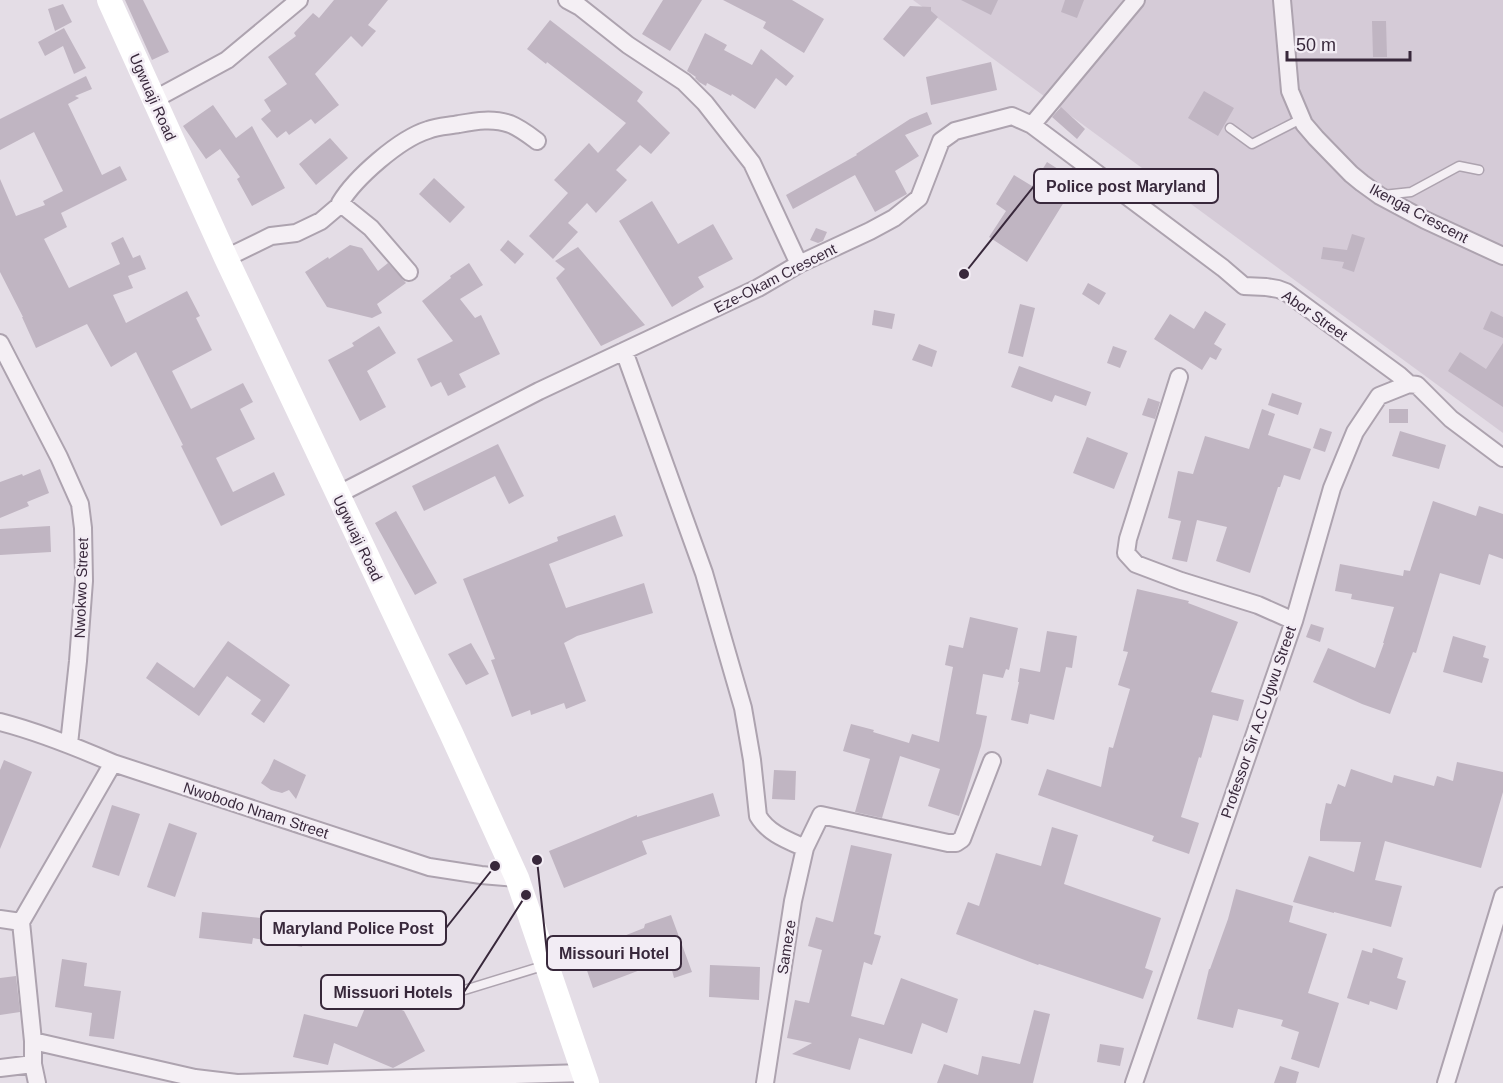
<svg xmlns="http://www.w3.org/2000/svg" width="1503" height="1083" font-family="Arial,sans-serif">
  <style>
    .built { fill: #d5cbd7 }
    .building { fill: #c0b5c2 }
    .lines { fill: none; stroke-linecap: round; stroke-linejoin: round }
    .lane-casing { stroke: #ada3af; stroke-width: 11 }
    .street-casing { stroke: #ada3af; stroke-width: 20 }
    .lane { stroke: #f4eff4; stroke-width: 8 }
    .street { stroke: #f4eff4; stroke-width: 16 }
    .secondary { stroke: #fff; stroke-width: 24 }
    .labels { text-anchor: middle; dominant-baseline: central; stroke-width: 5; stroke-linejoin: round; paint-order: stroke }
    .street-label { font-size: 15px; fill: #38283b; stroke: #f2ecf4 }
    .leader { fill: none; stroke: #38283b; stroke-width: 2 }
    .callout-dot { fill: #38283b; stroke: #f2ecf4; stroke-width: 2 }
    .callout { fill: #f2ecf4; stroke: #38283b; stroke-width: 2 }
    .callout-label { font-size: 16px; text-anchor: middle; font-weight: bold; fill: #38283b }
  </style>
  <rect width="100%" height="100%" fill="#e4dde6"/>
  <path class="built" d="M913 0H1503V433Z"/>
  <path class="building" d="M125 0H143L169 52 152 60Z
    M334 0H388L368 25 376 31 362 47 351 36 315 74 339 105 315 124 311 119 289 135 286 131 277 138 261 119 271 111 264 100 287 84 268 57 296 36 294 33 313 13 319 18Z
    M663 0H702L670 51 642 34Z
    M723 0H792L824 19 804 53 763 28 766 22Z
    M961 0H998L991 15Z
    M1065 0H1084L1077 18 1061 12Z
    M63 4 72 22 55 31 48 9Z
    M910 6 931 7V11L938 17 904 57 883 39Z
    M550 20 643 92 637 101 670 133 651 154 640 145 616 170 627 180 596 213 587 203 568 223 578 232 553 259 529 236 568 193 554 180 589 143 598 153 626 123 547 62 546 64 527 49Z
    M1372 21H1386L1387 57H1373Z
    M64 28 86 68 74 74 63 46 45 56 38 42Z
    M705 33 727 45 724 50 752 65 761 49 794 76 786 86 776 78 755 109 732 94 731 96 707 83 706 86 699 82 695 78 696 77 687 71Z
    M991 62 997 90 931 105 926 77Z
    M86 76 92 89 75 96 79 98 68 104 102 175 120 166 127 180 61 213 67 227 44 239 69 288 120 264 111 243 123 237 133 258 140 255 146 269 128 276 133 288 113 295 126 323 187 291 200 316 196 318 212 350 172 371 191 409 243 383 253 402 240 409 255 439 216 458 233 492 274 472 285 495 221 526 181 446 183 445 136 352 111 367 87 324 36 348 22 317H23L0 272V179L16 216 45 205 43 201 63 191 34 132 0 150V119Z
    M1204 91 1234 108 1218 136 1188 118Z
    M213 105 236 138 252 126 285 188 252 206 237 179 240 177 220 149 206 159 183 126Z
    M1061 107 1085 129 1077 139 1052 117Z
    M927 112 932 124 905 135 919 156 895 171 907 194 875 212 855 175 793 209 786 195 857 155 856 154 910 119Z
    M330 138 348 158 316 185 299 164Z
    M1047 162 1077 181 1027 262 989 237 1006 211 996 204 1014 175 1032 186Z
    M434 178 465 207 450 223 419 194Z
    M652 201 678 244 713 224 733 259 698 277 704 287 672 307 619 221Z
    M816 228 827 232 823 241 818 243 810 240Z
    M1352 234 1365 238 1354 272 1342 268 1344 262 1321 259 1323 247 1347 250Z
    M508 240 524 254 515 264 500 250Z
    M350 245 362 248 378 271 388 263 406 283 377 304 382 313 372 318 327 307 305 272 328 257 329 259Z
    M578 247 645 325 601 346 556 278 565 269 555 261Z
    M469 263 483 285 460 299 475 318 481 315 500 354 459 374 466 387 448 396 441 382 431 387 417 359 453 341 422 301 451 278 450 276Z
    M1088 283 1106 293 1099 305 1082 294Z
    M1020 304 1035 308 1023 357 1008 353Z
    M874 310 895 314 892 329 872 325Z
    M1205 311 1226 324 1214 344 1222 349 1216 360 1210 357 1202 370 1154 339 1170 314 1194 329Z
    M1491 311 1503 317V338L1483 329Z
    M379 326 396 353 367 371 386 407 360 421 328 360 354 346 352 343Z
    M1503 343V407L1448 371 1460 352 1486 369Z
    M919 344 937 351 932 367 912 360Z
    M1113 346 1127 351 1120 368 1107 363Z
    M1019 366 1091 392 1086 406 1055 395 1052 402 1011 387Z
    M1272 393 1302 403 1298 415 1268 405Z
    M1148 398 1160 402 1155 419 1142 415Z
    M1262 409 1275 414 1268 435 1311 449 1300 480 1284 475 1280 487H1278L1250 573 1216 561 1227 527 1197 520 1187 562 1172 559 1181 521 1168 518 1178 471 1193 474 1205 436 1249 449Z
    M1389 409H1408V423H1389Z
    M1320 428 1332 432 1325 452 1313 448Z
    M1400 431 1446 445 1439 469 1392 456Z
    M1087 437 1128 453 1114 489 1073 473Z
    M498 444 524 496 509 504 495 476 424 511 412 486Z
    M40 469 49 493 27 502 29 506 0 518V482L22 474 23 476Z
    M1433 501 1476 516 1479 506 1503 514V559L1489 554 1480 585 1440 573 1416 653 1413 652 1390 714 1362 704 1313 682 1328 648 1375 668 1384 643H1383L1394 607 1351 599 1352 594 1335 591 1340 564 1403 576 1404 570 1410 571Z
    M396 511 437 583 415 595 375 523Z
    M615 515 623 536 549 564 566 608 644 583 653 613 577 636 564 643 586 701 566 709 564 703 531 715 530 710 512 717 491 660 495 659 463 579 558 541 557 537Z
    M50 526 51 552 0 555V529Z
    M1137 589 1189 601 1188 603 1238 622 1211 692 1244 700 1238 721 1213 715 1201 758 1199 757 1181 817 1199 823 1189 854 1152 841 1154 836 1038 795 1047 769 1101 787 1109 747 1113 748 1130 689 1118 685 1128 652 1123 651Z
    M970 617 1018 628 1009 670 1006 669 1003 678 983 674 976 714 987 716 981 746 959 816 928 806 940 769 900 756 882 818 855 812 870 759 843 751 851 724 874 730 873 732 909 743 912 734 939 742 953 667 945 665 949 645 963 648Z
    M1311 624 1324 628 1320 642 1306 637Z
    M1047 631 1077 636 1072 668 1066 667 1054 720 1030 714 1028 724 1011 720 1019 682H1018L1020 668 1040 672Z
    M1453 636 1486 646 1483 657 1489 659 1482 683 1443 672Z
    M228 641 290 685 264 723 251 714 261 700 227 676 199 716 146 678 157 662 194 688Z
    M471 643 489 674 466 685 448 654Z
    M274 759 306 775 296 799 289 790 282 793 271 790 261 783 268 772Z
    M4 760 32 772 0 849V770Z
    M1457 762 1503 772V792L1481 868 1385 841 1375 880 1402 886 1391 927 1334 912V913L1293 902 1309 856 1354 872 1361 842 1320 841V831L1326 803 1331 804 1338 784 1345 787 1351 769 1392 783 1394 775 1434 786 1437 776 1453 781Z
    M774 770 796 771 795 800 772 799Z
    M713 793 720 816 642 841 647 854 564 888 549 851 637 815V817Z
    M112 805 140 814 119 876 92 867Z
    M169 823 197 833 175 897 147 887Z
    M1052 827 1078 835 1064 884 1161 918 1145 968 1153 971 1143 999 1039 964 1038 965 956 934 968 902 979 906 996 853 1041 866Z
    M851 845 892 854 874 934 881 936 872 965 864 962 851 1016 884 1025 901 978 958 999 947 1033 922 1023 912 1054 859 1038 850 1070 792 1054 812 1043 787 1038 795 1000 809 1003 822 950 808 946 816 917 833 922Z
    M1236 889 1293 906 1289 922 1327 934 1308 993 1339 1003 1319 1068 1291 1059 1299 1032 1281 1026 1283 1020 1238 1009 1233 1028 1197 1019 1209 969H1210L1228 919Z
    M202 912 261 918V913L307 921 302 947 253 938 252 944 199 938Z
    M671 915 692 972 674 978 669 959 593 988 581 953 644 928 645 924Z
    M1373 948 1403 958 1397 978 1406 981 1397 1010 1370 1001 1369 1005 1347 998 1362 950 1372 953Z
    M62 959 87 963 84 986 121 991 114 1039 89 1036 92 1013 55 1007Z
    M710 965 760 967 759 1000 709 997Z
    M16 976 20 1012 0 1015V978Z
    M370 996 404 1011 425 1051 393 1068 334 1043 328 1065 293 1057 304 1014 357 1027Z
    M1034 1010 1050 1014 1033 1083H937L944 1064 978 1075 982 1056 1020 1064Z
    M1100 1044 1124 1048 1120 1066 1097 1062Z
    M1280 1066 1299 1072 1296 1083H1274Z"/>
  <g class="lines">
    <g class="lane-casing">
      <path id="lane" d="M1230 128 1252 144 1301 119
        M1383 195 1411 192 1459 166 1479 170
        M445 996 546 965"/>
    </g>
    <g class="street-casing">
      <path id="street" d="M567 0 580 7 628 45 684 82 705 103 752 163 799 264
        M1282 0 1290 91 1304 124 1316 138 1351 174 1362 183 1380 196 1425 220 1503 256
        M155 99 227 60 299 0
        M1032 125 1136 0
        M226 258 271 236 296 233 321 221 341 204
        M409 272 371 228 340 203C355 178 399 139 428 130 438 126 449 126 459 124 476 121 493 118 510 124 520 128 529 135 537 141
        M0 343 59 457 80 504 83 528 84 581 78 661 69 744
        M624 351 704 573 743 708 752 760 758 816C768 833 787 840 805 848
        M1179 377 1128 539 1126 553 1136 564 1181 581 1258 605 1294 621
        M337 495 539 391 758 288 799 264 870 231 894 218 919 198 941 141 955 131 1012 116 1032 125 1223 268 1244 286 1266 287 1278 289 1286 292 1399 375 1409 384 1417 385 1451 419 1503 458
        M0 722C39 732 76 747 113 763L429 867 481 875 517 878
        M0 919 21 922
        M33 1041 195 1078 237 1083 584 1073
        M0 1068 33 1064
        M37 1083 33 1064V1041L21 922 113 763
        M765 1083 793 901 805 848 821 815 948 843H956L962 839 992 761
        M1134 1083 1294 621 1332 488 1355 432 1379 396 1409 384
        M1446 1083 1503 896"/>
    </g>
    <use href="#lane" class="lane"/>
    <use href="#street" class="street"/>
    <path class="secondary" d="M109 0 226 258 451 733 517 878 587 1083"/>
  </g>
  <g class="labels">
    <g class="street-label">
      <text transform="translate(153 97) rotate(66)">Ugwuaji Road</text>
      <text transform="translate(1419 213) rotate(28)">Ikenga Crescent</text>
      <text transform="translate(775 278) rotate(-27)">Eze-Okam Crescent</text>
      <text transform="translate(1315 315) rotate(35)">Abor Street</text>
      <text transform="translate(358 538) rotate(64)">Ugwuaji Road</text>
      <text transform="translate(81 588) rotate(-88)">Nwokwo Street</text>
      <text transform="translate(1258 722) rotate(-71)">Professor Sir A.C Ugwu Street</text>
      <text transform="translate(256 810) rotate(18)">Nwobodo Nnam Street</text>
      <text transform="translate(786 947) rotate(-81)">Sameze</text>
    </g>
  </g>
  <path class="leader" d="M964 274L1034 186M495 866L446 928M537 860L547 953M526 895L464 992"/>
  <g class="callout-dot">
    <circle cx="964" cy="274" r="6"/>
    <circle cx="495" cy="866" r="6"/>
    <circle cx="537" cy="860" r="6"/>
    <circle cx="526" cy="895" r="6"/>
  </g>
  <g class="callout">
    <rect x="1034" y="169" width="184" height="34" rx="6"/>
    <rect x="261" y="911" width="185" height="34" rx="6"/>
    <rect x="547" y="936" width="134" height="34" rx="6"/>
    <rect x="321" y="975" width="143" height="34" rx="6"/>
  </g>
  <g class="callout-label">
    <text x="1126" y="192">Police post Maryland</text>
    <text x="353" y="934">Maryland Police Post</text>
    <text x="614" y="959">Missouri Hotel</text>
    <text x="393" y="998">Missuori Hotels</text>
  </g>
  <path d="M1287 51v9h123v-9" fill="none" stroke="#38283b" stroke-width="3"/>
  <text x="1296" y="51" font-size="18" fill="#38283b" stroke="#f2ecf4" stroke-width="4.5" paint-order="stroke">50 m</text>
</svg>
